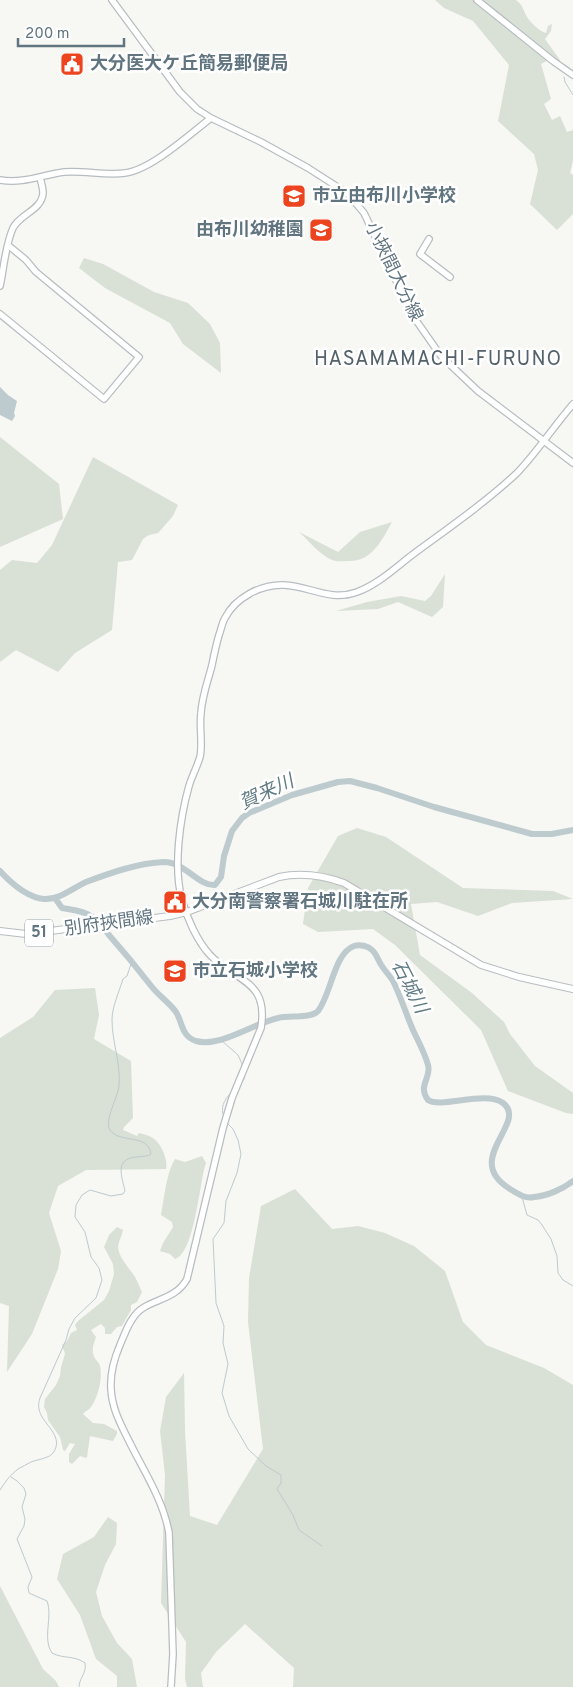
<svg xmlns="http://www.w3.org/2000/svg" width="573" height="1687" font-family="Overpass,'Noto Sans JP',sans-serif">
  <style>
    .green { fill: #d9e0d5 }
    .water { fill: #bdcace }
    .lines { fill: none; stroke-linecap: round; stroke-linejoin: round }
    .stream { stroke: #bdcace; stroke-width: 1 }
    .river { stroke: #bdcace; stroke-width: 6 }
    .secondary-casing { stroke: #b7bdc1; stroke-width: 8 }
    .primary-casing { stroke: #b8bdc0; stroke-width: 8 }
    .secondary { stroke: #fff; stroke-width: 5.5 }
    .primary { stroke: #fff; stroke-width: 6 }
    .labels { text-anchor: middle; dominant-baseline: central; stroke-width: 5; stroke-linejoin: round; paint-order: stroke }
    .shield { fill: #fff; stroke: #909ea7; stroke-width: 1 }
    .shield-label { font-size: 16px; font-weight: bold; fill: #617581 }
    .poi-label { font-size: 18px; font-weight: bold; fill: #617581; stroke: #fff; text-anchor: start }
    .street-label { font-size: 18px; fill: #617581; stroke: #fff }
    .water-label { font-size: 19px; font-style: italic; fill: #607b83; stroke: #fff }
    .quarter-label { font-size: 20px; letter-spacing: 1px; fill: #53626b; stroke: #fff }
  </style>
  <rect width="100%" height="100%" fill="#f7f7f4"/>
  <path class="green" d="M435 0H516C523 5 523 10 527 17 530 22 540 32 546 33L548 26 552 24 551 31 545 39 560 60 559 61 554 57 541 64 551 99 544 104 552 120 560 116 567 132 573 130V161L570 173 573 175V214L557 230 530 204 538 170 534 154 498 121 509 65 473 21 444 8Z
    M84 258 103 264 154 292 188 303 210 324 220 343 221 373 183 344 170 323 105 288 79 268Z
    M0 437 59 484 63 519 0 547Z
    M93 457 178 505 173 516 158 533 149 535 143 539 132 560 118 562 112 630 75 653 58 672 16 650 0 662V570L12 560 37 563 52 545Z
    M392 522C382 540 372 562 348 561 342 561 337 562 332 560 319 554 309 541 299 532L338 552 360 532Z
    M445 574 443 607 432 617 398 602 378 609 336 611 367 602 401 596 425 601 431 596Z
    M357 828 386 837 463 888 553 891 573 899 512 903 478 916 437 902 411 904 420 955 472 993 504 1022 510 1034 535 1066 573 1093V1114L566 1113 508 1091 481 1030 395 945 373 929 318 932 303 924 308 888 338 836Z
    M95 988 99 1015 94 1039 131 1061 133 1118 124 1127 123 1130 137 1136 139 1133C143 1134 148 1135 151 1137 161 1142 168 1159 166 1169L86 1170 58 1186 49 1213 61 1251 58 1269 32 1334 7 1372 9 1306 0 1303V1038L33 1017 55 990Z
    M202 1156 206 1163C199 1183 195 1253 175 1259L170 1254 160 1251 163 1243 173 1227 172 1222 161 1215C164 1199 167 1171 175 1159L185 1162Z
    M295 1189 332 1229 358 1226 385 1233 414 1246 445 1271 463 1322 486 1345 544 1368 573 1385V1687H293L294 1668 245 1624 216 1652 201 1673 203 1687H187L185 1679 186 1642 161 1603 165 1475 160 1431 166 1397 184 1373 185 1431 190 1516 217 1525 263 1449 248 1322 249 1278 261 1206Z
    M117 1227 123 1230C122 1235 119 1241 118 1246 118 1257 130 1269 135 1277 138 1282 140 1288 142 1292L137 1302 131 1305V1310L122 1326 117 1327 111 1334H105V1328L101 1324 91 1330 96 1337C94 1343 91 1350 94 1356 95 1360 99 1362 100 1366 103 1377 98 1398 91 1407 89 1410 85 1411 83 1414L93 1423 104 1424 117 1431V1434L113 1441 90 1436 87 1457 86 1458 80 1456 72 1464 69 1462V1454L75 1444 70 1443 65 1451 63 1450 60 1437 48 1420 47 1413 44 1407 45 1399 56 1385 60 1376 61 1367 65 1354 62 1345 67 1341 71 1333 77 1330 75 1325 78 1321 104 1300 109 1291 114 1274 113 1264 104 1247 109 1235Z
    M108 1517 117 1523 116 1544 105 1565 96 1592 102 1616 117 1643 132 1659 137 1687H117V1676L96 1659 80 1615 57 1579 63 1554 94 1537Z
    M0 1586 43 1669 56 1681 59 1687H0Z"/>
  <path class="water" d="M0 387 8 395 17 401 14 413 15 416 12 421 0 415Z"/>
  <g class="lines">
    <path class="stream" d="M564 77 565 82 573 95
      M222 1041 238 1055 243 1066
      M240 1084 244 1079V1074
      M224 1117C220 1108 224 1100 230 1094
      M227 1123 233 1129 238 1140 241 1154 237 1173 226 1201 224 1223 213 1239 216 1303 224 1326 223 1343 228 1364 222 1393 229 1416 248 1449 266 1466 281 1475V1483L277 1489 293 1515 299 1530 322 1546
      M522 1197 527 1215 538 1220 542 1225 551 1239 557 1256 558 1273 563 1280 573 1286
      M11 1477 17 1481 24 1488 26 1494 22 1507 25 1519 24 1526 17 1539 32 1577 28 1587 29 1593 47 1601C53 1617 42 1638 52 1653 63 1659 74 1655 85 1663 87 1673 79 1678 79 1687
      M0 1490C5 1482 10 1475 18 1469 22 1467 27 1464 31 1462 41 1458 53 1459 56 1447 60 1433 41 1422 39 1409 38 1406 39 1401 40 1398L66 1340 69 1329 75 1318 96 1298 102 1280 99 1268 91 1257 85 1232 75 1217 76 1205 82 1195 90 1190 111 1196 123 1194 125 1191C122 1177 114 1159 136 1157 142 1156 146 1157 151 1154 148 1133 120 1144 110 1130 104 1120 118 1097 119 1086 121 1064 112 1042 112 1020 112 1007 119 992 123 979L127 976 132 961"/>
    <path class="river" d="M0 871C11 883 26 897 44 899 59 900 73 888 86 882 110 873 138 863 164 862 185 862 198 886 215 885L221 877 224 856 232 831 242 818 249 813 292 795 338 782 350 781 377 788 434 807 532 834H552L573 830
      M55 898 62 908C72 910 82 910 91 916 98 920 104 928 109 935 124 952 138 969 152 987 159 996 169 1002 176 1012 183 1023 181 1036 196 1041 220 1048 254 1023 278 1018 289 1015 311 1019 318 1011 331 995 334 953 354 946 360 944 368 946 372 950 377 954 378 961 382 966 385 971 390 976 393 981 401 997 406 1014 413 1030 418 1041 425 1053 428 1065 432 1078 417 1085 428 1100 441 1109 485 1090 503 1103 529 1123 461 1159 510 1189 518 1194 525 1199 534 1197 547 1196 563 1189 573 1181"/>
    <g class="secondary-casing">
      <path id="secondary" d="M112 0 180 92 197 109 211 118 261 142 308 168 347 193 364 213 413 316 441 356 478 391 573 463
        M477 0 553 61 573 75
        M0 180C23 184 42 175 64 172 84 170 105 176 125 173 151 170 190 134 211 118
        M429 239 420 254 450 277
        M0 286C4 268 5 246 13 228 20 214 42 210 43 193 43 188 41 182 40 177
        M0 314 104 399 139 357 36 272 26 260 9 246
        M171 1687 173 1654 169 1533C163 1499 143 1470 128 1439 120 1423 112 1408 111 1389 110 1374 114 1359 120 1345 124 1336 127 1326 133 1318 145 1298 174 1303 187 1279L223 1128 232 1098 261 1028C269 979 235 982 210 955 197 941 187 918 182 900 173 867 180 818 189 786 192 776 197 767 200 757 203 743 199 727 201 713 202 696 208 681 212 665 214 655 216 645 219 635 221 630 222 623 225 618 235 598 261 584 284 585 310 586 330 602 357 592 379 584 397 566 416 552 450 527 486 502 517 473 537 452 554 426 573 404"/>
    </g>
    <g class="primary-casing">
      <path id="primary" d="M0 931 26 934 170 916 187 912 279 877C302 872 322 875 344 883L481 965 519 977 573 989"/>
    </g>
    <use href="#secondary" class="secondary"/>
    <use href="#primary" class="primary"/>
  </g>
  <defs>
    <g id="civic-square" transform="scale(1.25)"><rect x="-9" y="-9" width="18" height="18" rx="4" fill="#ec441f" stroke="#fff"/><path d="M-.6-6.5H3V-4.5H.6V-3L4-1V1h2V6H-6V1h2V-1L-.6-3ZM-1.2 2.5V6h2.4V2.5Z" fill="#fff"/></g>
    <g id="school-square" transform="scale(1.25)"><rect x="-9" y="-9" width="18" height="18" rx="4" fill="#ec441f" stroke="#fff"/><path d="M0-5L7-2L0 1L-7-2ZM-4 1L0 2.5L4 1V4Q0 6-4 4Z" fill="#fff"/></g>
  </defs>
  <g fill-rule="evenodd">
    <use href="#civic-square" x="72" y="64"/>
    <use href="#school-square" x="294" y="196"/>
    <use href="#school-square" x="321" y="230"/>
    <use href="#civic-square" x="175" y="902"/>
    <use href="#school-square" x="175" y="971"/>
  </g>
  <g class="labels">
    <rect class="shield" x="25" y="919.5" width="28" height="27" rx="4"/>
    <g class="shield-label">
      <text x="39" y="933">51</text>
    </g>
    <g class="poi-label">
      <text x="90" y="64">大分医大ケ丘簡易郵便局</text>
      <text x="312" y="196">市立由布川小学校</text>
      <text x="304" y="230" text-anchor="end">由布川幼稚園</text>
      <text x="192" y="902">大分南警察署石城川駐在所</text>
      <text x="192" y="971">市立石城小学校</text>
    </g>
    <g class="street-label">
      <text transform="translate(393 272) rotate(64)">小挾間大分線</text>
      <text transform="translate(109 924) rotate(-8)">別府挾間線</text>
    </g>
    <g class="water-label">
      <text transform="translate(267 793) rotate(-25)">賀来川</text>
      <text transform="translate(409 987) rotate(63)">石城川</text>
    </g>
    <g class="quarter-label">
      <text x="438" y="360">HASAMAMACHI-FURUNO</text>
    </g>
  </g>
  <path d="M18 38v8h106v-8" fill="none" stroke="#617581" stroke-width="2.5"/>
  <text x="25" y="38" font-size="15" fill="#617581" stroke="#ffffff" stroke-width="4" paint-order="stroke">200 m</text>
</svg>
